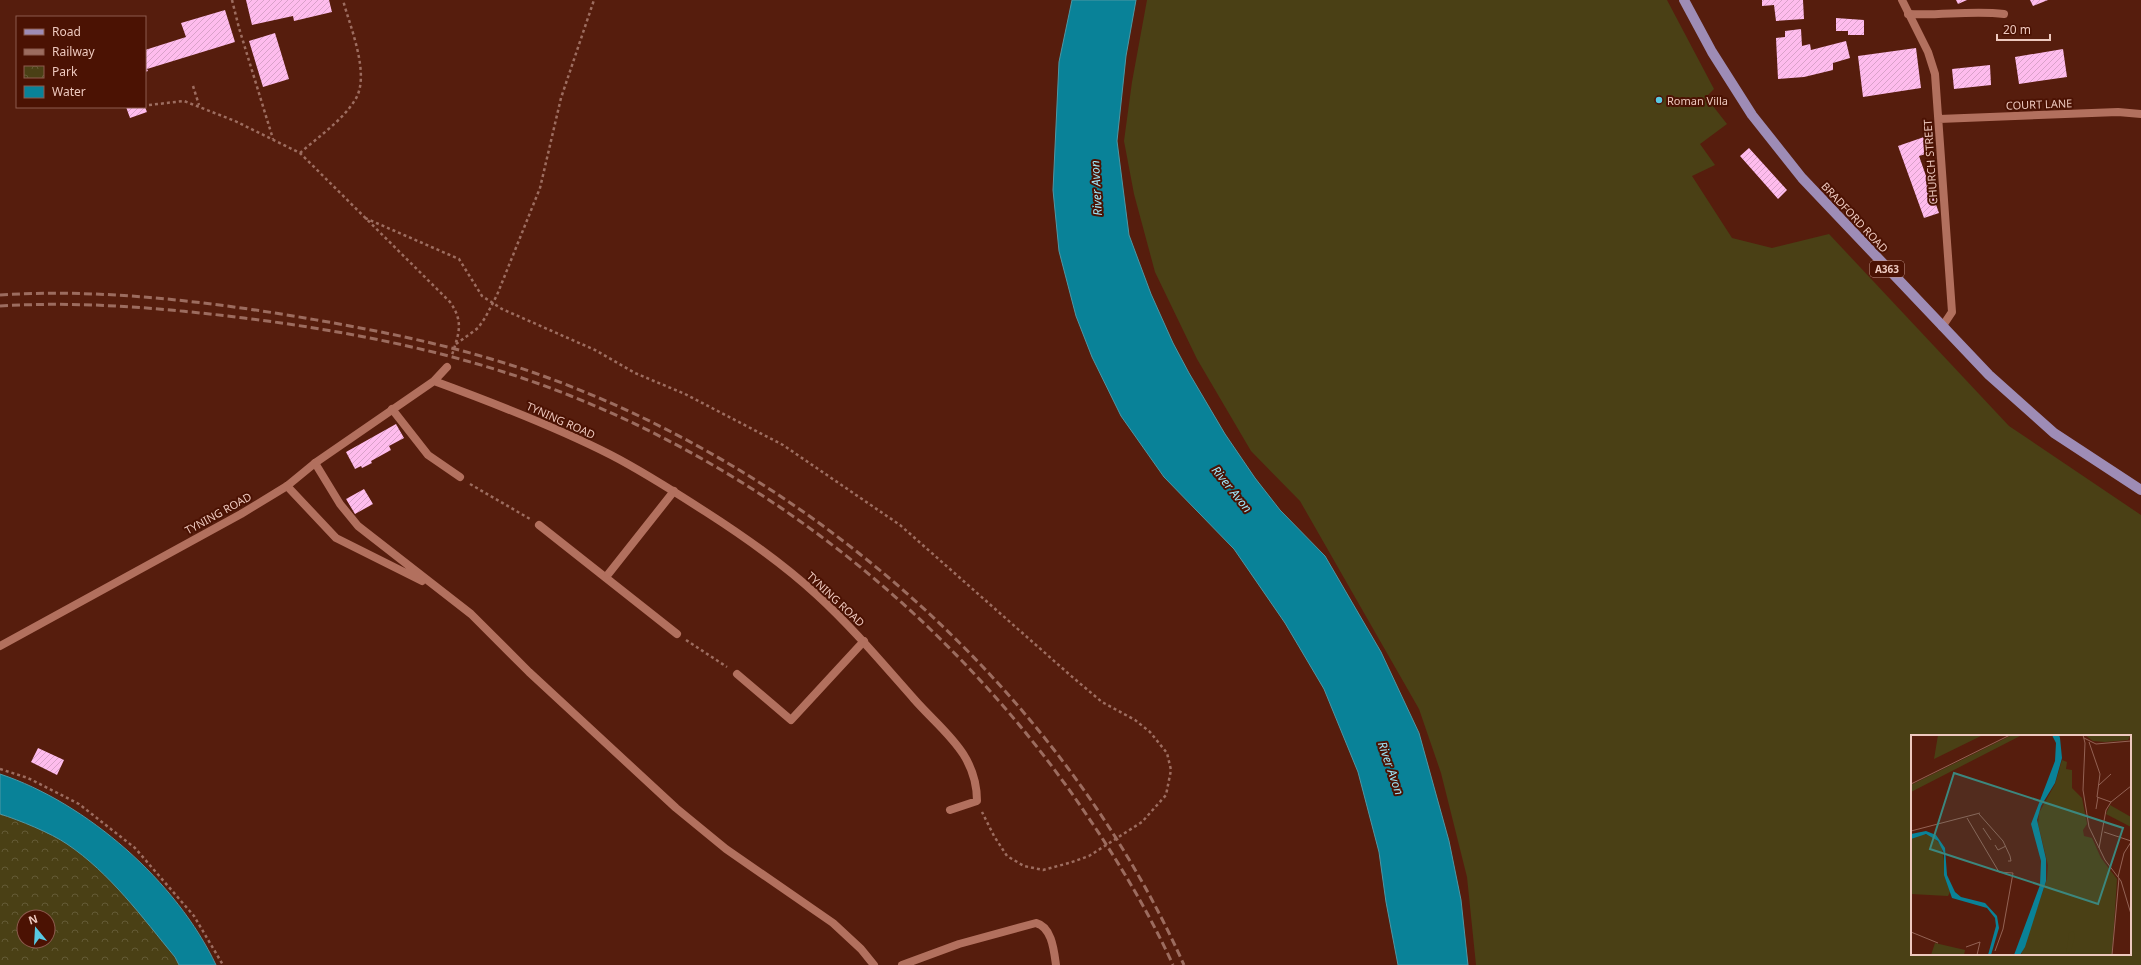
<svg xmlns="http://www.w3.org/2000/svg" width="2141" height="965" font-family="'Noto Sans',sans-serif">
  <style>
    .grass { fill: #4a4015; fill-rule: evenodd }
    .park { fill: url(#park-crowns); fill-rule: evenodd }
    .water { fill: #098298; stroke: #4e97a4 }
    .building { fill: url(#building-hatch) }
    .lines { fill: none; stroke-linecap: round; stroke-linejoin: round }
    .path { stroke: #9d6d60; stroke-width: 2.5; stroke-dasharray: 3 3; stroke-linecap: butt }
    .service { stroke: #b2705e; stroke-width: 8 }
    .minor { stroke: #b2705e; stroke-width: 8 }
    .primary { stroke: #9e8cb6; stroke-width: 10 }
    .rail { stroke: #9c6c5f; stroke-width: 3; stroke-dasharray: 8 4; stroke-linecap: butt }
    .poi-dot { fill: #58c9e3; stroke: #4b1203; stroke-width: 1.5 }
    .labels { text-anchor: middle; dominant-baseline: central; stroke-width: 4; stroke-linejoin: round; paint-order: stroke }
    .shield { fill: #4b1203; stroke: #bd9287; stroke-width: 1 }
    .shield-label { font-size: 10px; font-weight: bold; fill: #eec9bf }
    .poi-label { font-size: 11px; fill: #eec9bf; stroke: #4b1203; text-anchor: start }
    .street-label { font-size: 11px; fill: #eec9bf; stroke: #4b1203 }
    .water-label { font-size: 12px; font-style: italic; fill: #9ee7fa; stroke: #4b1203 }
    .inset-road { fill: none; stroke: #936254; stroke-width: 1 }
    .view { fill: #3c877e; fill-opacity: 0.15; stroke: #3c877e; stroke-width: 2 }
    .inset-edge { fill: none; stroke: #eec9bf; stroke-width: 2 }
  </style>
  <defs>
    <pattern id="park-crowns" width="20" height="18" patternUnits="userSpaceOnUse"><rect width="20" height="18" fill="#4a4015"/><path d="M2 6a3 3 0 1 1 6 0M12 15a3 3 0 1 1 6 0" fill="none" stroke="#645a35"/></pattern>
    <pattern id="building-hatch" width="6" height="6" patternUnits="userSpaceOnUse"><rect width="6" height="6" fill="#febced"/><path d="M-1 1l2-2M0 6l6-6M5 7l2-2" fill="none" stroke="#d9a2c9"/></pattern>
  </defs>
  <rect width="100%" height="100%" fill="#561d0d"/>
  <path class="grass" d="M1147 0H1667L1714 89 1706 97 1727 124 1700 144 1715 165 1692 176 1732 238 1772 248 1829 234 2009 426 2141 515V965H1476L1467 877 1441 773 1419 709 1300 501 1251 451 1197 359 1155 272 1134 194 1124 141 1132 82ZM1912 736H2130V954H1912Z"/>
  <path class="park" d="M0 814C19 820 51 833 67 844 110 873 142 917 175 957L179 965H0ZM24 917H48V941H24Z"/>
  <path class="water" d="M1072 0H1136L1126 56 1117 141 1129 235 1151 294 1173 343 1189 373 1225 434 1255 478 1280 510 1325 556 1381 652 1419 733 1449 841 1461 900 1468 965H1398L1386 902 1379 852 1358 772 1324 689 1285 623 1234 549 1164 477 1121 416 1092 357 1076 316 1059 251 1053 190 1059 62Z
    M0 774C87 803 177 882 216 965H179L175 957C142 917 110 873 67 844 51 833 19 820 0 814Z"/>
  <path class="building" d="M246 0H329L332 12 294 21 293 16 252 25Z
    M1762 0H1803L1804 19 1776 21 1774 5 1762 6Z
    M1956 0H1967L1958 4Z
    M2030 0H2048L2033 6Z
    M225 10 235 42 147 69 148 71 145 72V50L186 37 181 23Z
    M1836 18 1864 20V35H1848V31H1836Z
    M1801 29 1802 46 1810 44 1811 50 1846 41 1850 58 1833 63V70L1804 77 1778 79 1776 38 1785 37V31Z
    M275 33 289 79 263 87 249 41Z
    M1916 48 1921 88 1863 97 1858 56Z
    M2063 49 2067 77 2019 84 2015 57Z
    M1990 65 1991 85 1954 89 1952 69Z
    M126 107H145L147 112 130 118Z
    M1924 137 1929 153 1919 156 1939 213 1924 218 1898 146Z
    M1749 148 1787 190 1778 199 1740 156Z
    M396 424 404 438 389 446 391 450 371 461 372 463 362 468 361 466 355 469 346 452Z
    M364 489 373 504 355 514 346 499Z
    M38 748 64 760 57 775 31 762Z"/>
  <g class="lines">
    <path class="path" d="M232 0 239 28 273 139
      M193 86 199 105
      M149 105 184 101 235 121 300 153 450 302C464 322 459 333 452 355
      M300 153C318 137 342 121 355 100 371 75 350 27 343 0
      M365 218 459 259 482 296 502 309 595 350 635 373 685 394 783 445 900 525 1070 675 1102 702 1135 720 1150 732 1167 753 1171 770 1166 795 1142 822 1089 856 1069 863 1043 870 1024 866 1007 856 994 836 982 812
      M456 344 478 328 485 318 497 295 540 188 561 98 594 0
      M470 484 530 519
      M686 640 727 667
      M0 769 28 778 79 804 135 848 194 916 223 965"/>
    <path class="service" d="M1908 14C1940 16 1972 10 2004 14
      M392 409 428 455 460 477
      M315 463 340 504 358 526 471 614 529 672 676 808 726 849 833 923 861 949 874 965
      M287 486 336 538 422 581
      M902 965 959 944 1036 923C1052 927 1054 951 1056 965"/>
    <path class="minor" d="M1902 0 1928 52 1935 74 1952 312 1942 327
      M1939 119 2118 112 2141 114
      M434 381C494 403 554 426 611 455 644 472 675 492 706 512 745 537 782 563 817 595 852 627 882 663 914 699 942 731 977 753 977 801L950 810
      M539 525 677 634
      M606 577 674 491
      M0 646 241 514 287 486 315 463 434 381 447 367
      M737 674 791 720 864 641"/>
    <path class="primary" d="M1684 0 1712 52 1752 115 1802 178 1989 375 2054 433 2141 490"/>
    <path class="rail" d="M0 295C91 289 185 299 275 313 361 327 447 343 529 371 811 468 1062 692 1184 965
      M0 306C81 301 163 308 244 318 355 332 466 354 571 396 774 477 950 620 1075 798 1112 851 1146 906 1173 965"/>
  </g>
  <circle class="poi-dot" cx="1659" cy="100" r="4"/>
  <g class="labels">
    <rect class="shield" x="1870" y="261" width="34" height="16" rx="3"/>
    <g class="shield-label">
      <text x="1887" y="269">A363</text>
    </g>
    <g class="poi-label">
      <text x="1667" y="100">Roman Villa</text>
    </g>
    <g class="street-label">
      <text transform="translate(2039 104) rotate(-2)">COURT LANE</text>
      <text transform="translate(1930 162) rotate(-94)">CHURCH STREET</text>
      <text transform="translate(1855 217) rotate(47)">BRADFORD ROAD</text>
      <text transform="translate(561 420) rotate(24)">TYNING ROAD</text>
      <text transform="translate(218 513) rotate(-29)">TYNING ROAD</text>
      <text transform="translate(836 599) rotate(43)">TYNING ROAD</text>
    </g>
    <g class="water-label">
      <text transform="translate(1096 188) rotate(-93)">River Avon</text>
      <text transform="translate(1232 489) rotate(51)">River Avon</text>
      <text transform="translate(1391 768) rotate(71)">River Avon</text>
    </g>
  </g>
  <g transform="translate(1911 735)">
    <rect width="220" height="220" fill="#561d0d"/>
    <path d="M151 25 156 27 155 34 161 35V53L171 63 176 89 172 95 173 101 181 103 190 123 206 144 201 220H110L136 144 137 130 127 89 128 78 144 49Z" fill="#4a4015"/>
    <path d="M101 0H111L0 57V50ZM162 196 164 200 160 216 155 220 158 198Z" fill="#4a4015"/>
    <path d="M199 70 220 82V92L195 79Z" fill="#4a4015"/>
    <path d="M27 0H72L23 24ZM174 0H220L217 5 194 7 182 6ZM11 99 20 100 30 110 39 157 37 161 0 159V104Z" fill="#4a4015"/>
    <path d="M24 208 54 215 53 220H20Z" fill="#4a4015"/>
    <path d="M141 0H148L149 3 151 23 144 48 130 71 126 85 135 124V146L114 212 109 220H103L129 150 130 126 120 89 144 26 145 8ZM15 96 25 100 34 113 36 140 44 157 50 162 74 168 86 181 88 193 80 220H77L85 191 84 183 76 173 41 163 33 140V118L27 106 15 99 0 104V99Z" fill="#098298"/>
    <path class="inset-road" d="M172 0 174 8 172 55 178 92 194 125 210 146 220 179M173 3 185 9 220 6M178 7 189 39 186 62 200 67M0 49 99 0M188 50 200 39M185 74 187 62M68 79 92 106 99 121 100 126H97M56 83 88 137 102 138 92 194 84 216M72 93 80 105M0 96 69 78M193 97 220 106M84 110 87 115 95 111M188 113 195 75 200 67 220 51M207 142 213 118 220 107M0 197 27 208M55 212 69 207 66 220M201 220 208 143"/>
    <path class="view" d="M43 38 212 93 187 169 19 114Z"/>
    <rect width="220" height="220" class="inset-edge"/>
  </g>
  <rect x="16" y="16" width="130" height="92" fill="#4b1203" stroke="#8c5b4e"/>
  <rect x="24" y="29" width="20" height="6" fill="#9e8cb6" stroke="#8c5b4e"/>
  <text x="52" y="36" font-size="12" fill="#eec9bf">Road</text>
  <rect x="24" y="49" width="20" height="6" fill="#9c6c5f" stroke="#8c5b4e"/>
  <text x="52" y="56" font-size="12" fill="#eec9bf">Railway</text>
  <rect x="24" y="66" width="20" height="12" fill="url(#park-crowns)" stroke="#8c5b4e"/>
  <text x="52" y="76" font-size="12" fill="#eec9bf">Park</text>
  <rect x="24" y="86" width="20" height="12" fill="#098298" stroke="#8c5b4e"/>
  <text x="52" y="96" font-size="12" fill="#eec9bf">Water</text>
  <g transform="translate(36 929) rotate(342)"><circle r="19" fill="#4b1203" stroke="#8c5b4e"/>
  <path d="M0-3L7 15L0 10L-7 15Z" fill="#58c9e3"/>
  <text y="-6" font-size="11" font-weight="bold" text-anchor="middle" fill="#eec9bf">N</text>
  </g>
  <path d="M1997 34v6h53v-6" fill="none" stroke="#eec9bf" stroke-width="2"/>
  <text x="2003" y="34" font-size="12" fill="#eec9bf" stroke="#4b1203" stroke-width="3" paint-order="stroke">20 m</text>
</svg>
